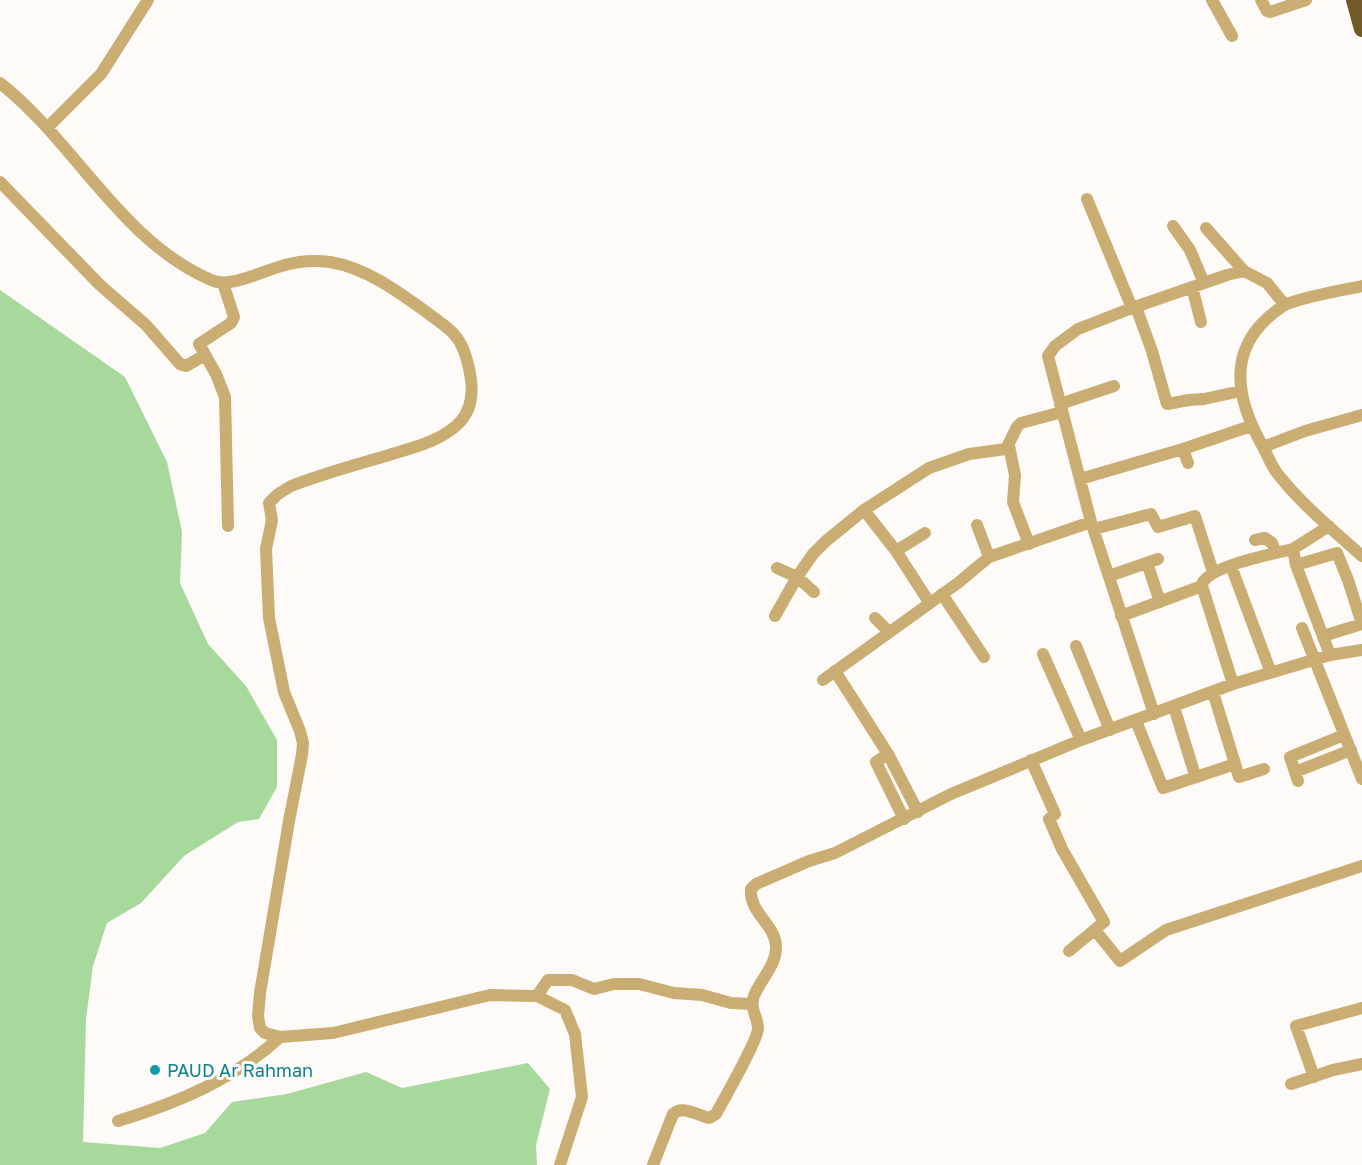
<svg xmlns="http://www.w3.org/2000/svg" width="1362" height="1165" font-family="'Golos Text',sans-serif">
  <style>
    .green { fill: #a7d89c }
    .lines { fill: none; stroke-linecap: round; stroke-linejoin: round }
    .minor { stroke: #c9ad72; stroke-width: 12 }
    .highway { stroke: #715a28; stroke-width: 16 }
    .culture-dot { fill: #0f9aa8; stroke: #fdfaf7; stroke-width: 2 }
    .labels { text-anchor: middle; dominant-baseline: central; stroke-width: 6; stroke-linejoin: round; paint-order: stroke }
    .culture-label { font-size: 18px; fill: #0d838f; stroke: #fdfaf7; text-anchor: start }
  </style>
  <rect width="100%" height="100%" fill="#fdfaf7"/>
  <path class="green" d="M0 290 125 377 167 462 182 532 180 583 208 644 246 686 277 740V787L259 819 238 822 184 856 141 903 107 923 93 966 86 1019 83 1142 160 1148 205 1133 232 1102 287 1094 366 1072 402 1088 528 1063 550 1089 536 1145 537 1165H0Z"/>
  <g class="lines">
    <path class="minor" d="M1212 0 1232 36
      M1261 0 1267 11 1270 12 1306 0
      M0 83C75 142 121 241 211 280 230 289 265 270 285 265 299 261 315 260 330 262 367 268 400 293 429 314 439 322 450 328 457 338 466 350 469 366 471 380 473 396 471 410 460 422 441 442 411 448 386 456 354 465 322 474 291 486L278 494 269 503 272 520 266 549 269 618 284 692 300 731 303 743 302 755 289 821 260 993 258 1016 260 1028 265 1033 280 1037 333 1033 490 995 537 996 565 1010 575 1034 582 1097 560 1165
      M47 128 101 74 148 0
      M0 182 100 285 146 325 180 364 186 366 205 355
      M1087 199 1132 308
      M1173 226 1190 250 1204 283
      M1206 228 1244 271
      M223 283 234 317 231 323 199 344 216 374 225 397 228 526
      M1362 286C1344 290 1296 298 1283 306 1227 343 1233 393 1262 445 1267 454 1271 465 1277 473 1301 504 1333 530 1362 556
      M1192 287 1201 322
      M1136 307 1152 351 1167 404 1189 400 1204 399 1241 391
      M1060 404 1114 386
      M1009 446 1015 475 1013 502 1029 544
      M1263 447 1305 431 1362 415
      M1183 449 1188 463
      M1080 479 1183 449 1251 426
      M864 510 896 551 929 602
      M977 525 989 557
      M1329 526 1293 549 1296 565 1330 655
      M1094 529 1151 514 1158 527 1195 516 1213 572
      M1255 540 1265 538 1272 543 1276 553
      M896 551 925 533
      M1147 563 1160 602
      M1296 565 1337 553 1348 580 1362 624
      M1231 566 1271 673
      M777 568 797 577 814 592
      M1109 576 1158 559
      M942 594 984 657
      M775 616 797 577 813 554 826 541 864 510 929 468 969 454 1006 449 1017 427 1021 423 1062 412
      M1121 616 1202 586
      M875 618 889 632
      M1302 628 1362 779
      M1323 636 1362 624
      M1076 646 1110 730
      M1043 654 1081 740
      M835 671 888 754 876 762 904 819
      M823 680 958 583 989 557 1091 522
      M1233 684 1202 586 1203 582C1214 565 1272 554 1293 549
      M1213 692 1239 777 1264 769
      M1174 707 1194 772
      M1154 714 1091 522 1048 356 1055 346 1078 329 1132 308 1227 275 1244 271 1267 283 1285 305
      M1136 721 1163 788 1235 764
      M888 754 918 812
      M1031 760 1055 814 1049 819 1062 849 1104 922 1069 951
      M1295 772 1351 750
      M1298 781 1290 757 1344 735
      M1095 930 1120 961 1166 930 1362 866
      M537 996 548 980H572L594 989 614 984H639L674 993 702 995 731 1003 752 1004
      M1314 1077 1296 1026 1362 1008
      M1291 1084 1333 1070 1362 1064
      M118 1121C177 1103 235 1079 280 1037
      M653 1165 673 1114C683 1105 697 1115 709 1118L716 1114C724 1099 758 1040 758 1028 758 1017 749 1008 754 996 760 980 777 965 776 946 775 924 749 913 751 889L756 884 809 861 835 853 951 794 1081 740 1233 684 1330 655 1362 650"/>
    <path class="highway" d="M1354 0 1362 29"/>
  </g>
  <circle class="culture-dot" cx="155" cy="1070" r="6"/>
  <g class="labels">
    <g class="culture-label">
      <text x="167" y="1070">PAUD Ar Rahman</text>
    </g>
  </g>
</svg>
